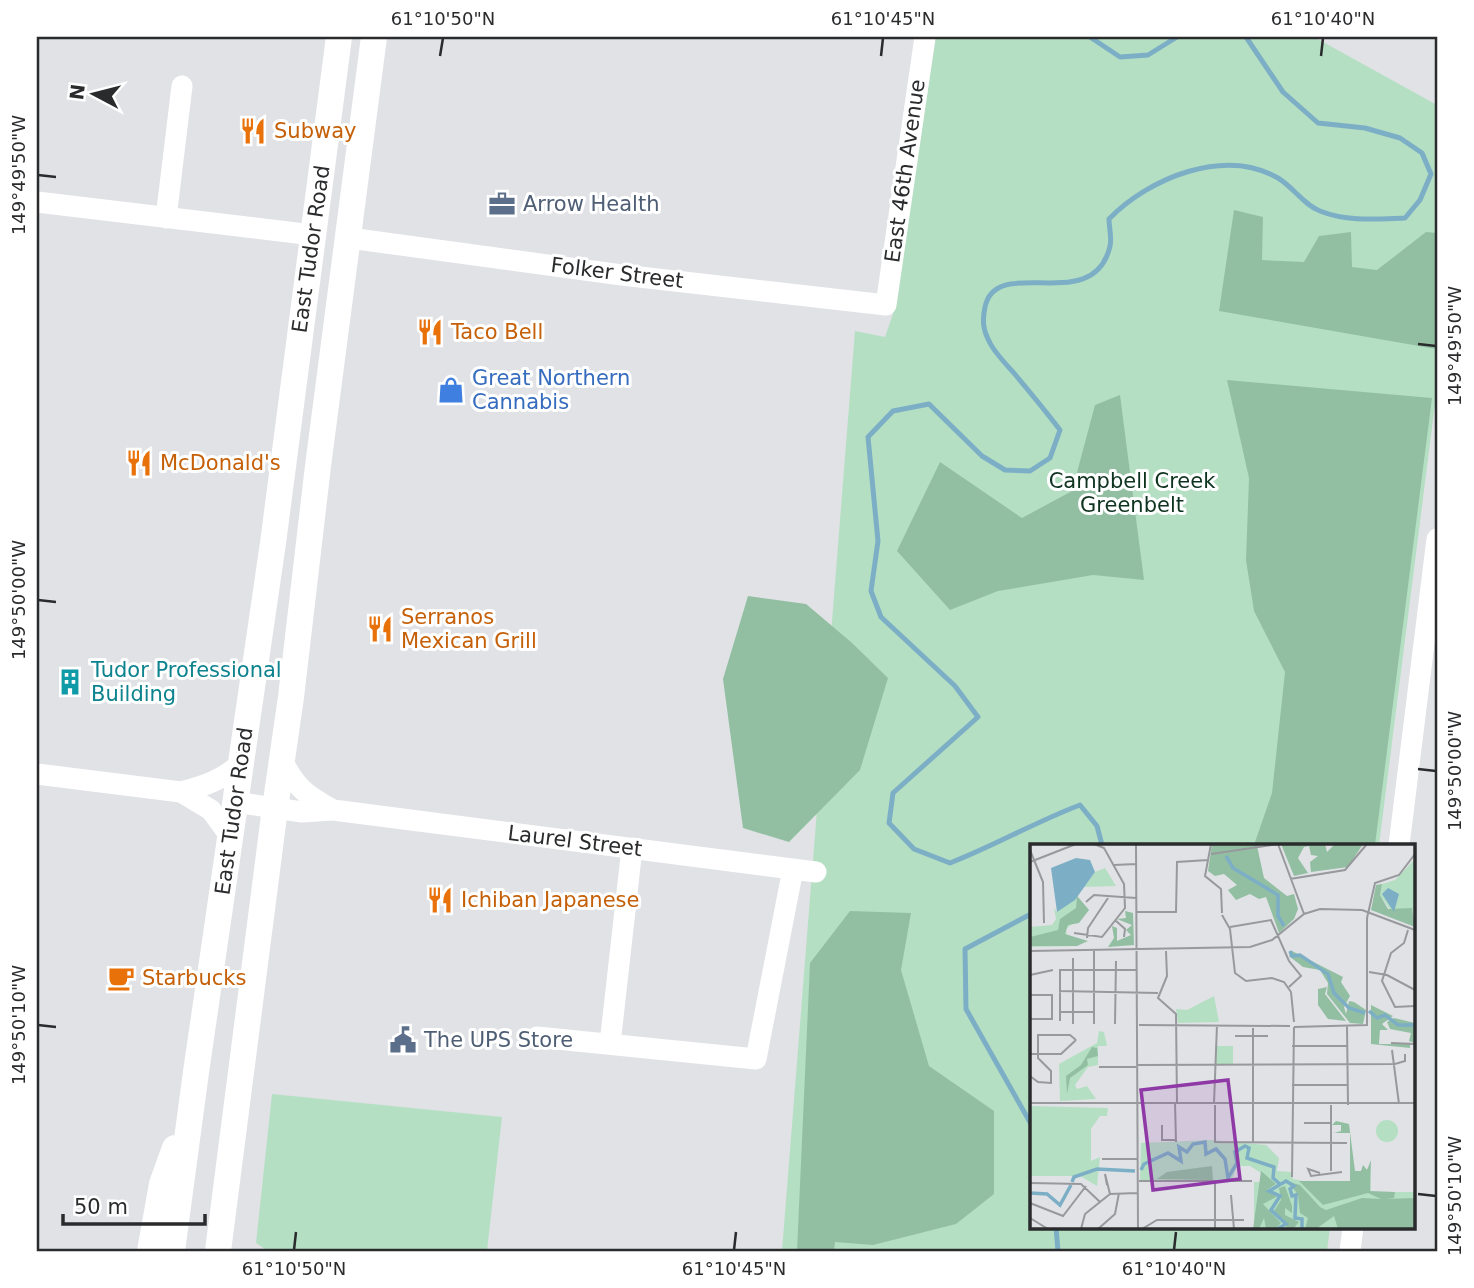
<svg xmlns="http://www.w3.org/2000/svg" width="1474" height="1288" font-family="'DejaVu Sans',sans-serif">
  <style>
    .green { fill: #b5dfc3 }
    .forest { fill: #92bfa2 }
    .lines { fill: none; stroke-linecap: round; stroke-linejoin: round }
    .stream { stroke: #7cafc6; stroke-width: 5 }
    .minor { stroke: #fff; stroke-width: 21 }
    .major { stroke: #fff; stroke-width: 26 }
    .ticks { fill: none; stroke: #2a2b2d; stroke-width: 2.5 }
    .labels { text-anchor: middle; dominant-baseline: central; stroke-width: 6; stroke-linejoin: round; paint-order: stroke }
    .food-label { font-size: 21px; fill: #c56008; stroke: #fff; text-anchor: start }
    .street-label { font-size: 21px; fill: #2a2b2d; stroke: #fff }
    .service-label { font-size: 21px; fill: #4e5e75; stroke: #fff; text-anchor: start }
    .shop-label { font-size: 21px; fill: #366cbe; stroke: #fff; text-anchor: start }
    .park-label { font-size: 21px; fill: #0e331f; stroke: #fff }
    .culture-label { font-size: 21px; fill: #0d838f; stroke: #fff; text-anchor: start }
    .inset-river { fill: none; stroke: #7cafc6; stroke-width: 3.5 }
    .inset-road { fill: none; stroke: #97999c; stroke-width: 2 }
    .view { fill: #8f39a7; fill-opacity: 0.15; stroke: #8f39a7; stroke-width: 3.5 }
    .inset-edge { fill: none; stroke: #2a2b2d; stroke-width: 3.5 }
    .neatline { fill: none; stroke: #2a2b2d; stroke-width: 2.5 }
    .ticks-label { font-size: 18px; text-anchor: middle; fill: #2a2b2d }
  </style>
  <rect width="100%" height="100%" fill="#e0e2e6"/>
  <path class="green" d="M936 37H1314L1437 105V388L1379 845H1031V1227H1330L1327 1251H782L855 331 885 337 893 314Z
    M272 1094 502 1117 487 1251H268L256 1243Z"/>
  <path class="forest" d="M1234 210 1263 217 1262 260 1304 262 1319 236 1351 232 1352 267 1377 270 1426 232 1437 233 1436 349 1219 311Z
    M1227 380 1432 398 1375 845H1254L1272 793 1285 672 1254 611 1246 560 1249 478Z
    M1120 395 1144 580 1093 575 998 591 950 610 897 551 940 462 1022 518 1072 491 1095 405Z
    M748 596 806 604 851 642 888 678 860 770 789 842 743 828 723 679Z
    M850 911 911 913 901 970 929 1066 994 1111V1194L956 1224 873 1245 835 1242 834 1251H797L810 963Z"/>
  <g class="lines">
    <path class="stream" d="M1090 37 1120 57 1148 55 1177 37
      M1102 845 1097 826 1080 805C1035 822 994 846 950 863L914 849 889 823 893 793 978 717 955 686 881 617 871 591 878 541 868 437 893 411 929 404 982 456 1005 470 1030 471 1050 458 1060 430C1045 410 1029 391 1013 372 1005 363 995 353 990 343 983 330 982 321 985 307 996 253 1094 317 1110 246 1112 238 1109 227 1109 219 1149 178 1224 147 1278 178 1293 187 1304 205 1320 211 1347 222 1377 219 1405 218L1420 200 1431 174 1422 153 1400 138 1365 128 1318 123 1283 92 1246 37
      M1031 914 965 949 966 1009 1031 1124
      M1056 1227 1058 1251"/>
    <path class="minor" d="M37 202 313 235
      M166 218 182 86
      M349 238 622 275 886 305 925 37
      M282 760C296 788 306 795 333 810
      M37 774 181 792 211 810 230 836
      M181 792C204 786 223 780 241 763
      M235 802 302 812 333 810 816 872
      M1399 845 1437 539
      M537 1037 756 1059 793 869
      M610 1044 632 848
      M1350 1251 1353 1227"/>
    <path class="major" d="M150 1251 162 1184 175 1148
      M172 1251 196 1072 273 543 339 37
      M218 1251 275 808 291 697 318 466 374 37"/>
  </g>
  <path class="ticks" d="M440 56 443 38M881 56 883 38M1321 56 1323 38M38 175 56 177M1418 344 1436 346M38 600 56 602M1418 769 1436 771M38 1025 56 1027M1418 1194 1436 1196M294 1250 296 1232M734 1250 736 1232M1174 1250 1176 1232"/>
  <defs>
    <g id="restaurant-bare" transform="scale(2.1)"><path d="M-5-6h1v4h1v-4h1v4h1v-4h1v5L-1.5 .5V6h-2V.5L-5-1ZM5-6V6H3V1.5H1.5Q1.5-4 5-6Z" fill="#e8710a" stroke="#fff" stroke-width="2.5" paint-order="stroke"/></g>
    <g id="office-bare" transform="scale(2.1)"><path d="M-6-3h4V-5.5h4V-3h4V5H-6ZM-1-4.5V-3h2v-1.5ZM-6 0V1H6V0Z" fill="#5c6f8a" stroke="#fff" stroke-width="2.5" paint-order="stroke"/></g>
    <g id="shop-bare" transform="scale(2.1)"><path d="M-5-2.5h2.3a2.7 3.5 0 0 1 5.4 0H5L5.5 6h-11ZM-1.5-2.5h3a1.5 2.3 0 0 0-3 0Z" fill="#3f7fe0" stroke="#fff" stroke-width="2.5" paint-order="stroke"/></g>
    <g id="building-bare" transform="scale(2.1)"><path d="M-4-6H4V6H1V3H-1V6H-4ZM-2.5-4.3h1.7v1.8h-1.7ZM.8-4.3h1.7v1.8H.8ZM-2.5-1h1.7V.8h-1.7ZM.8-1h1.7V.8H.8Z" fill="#0f9aa8" stroke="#fff" stroke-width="2.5" paint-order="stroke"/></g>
    <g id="cafe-bare" transform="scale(2.1)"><path d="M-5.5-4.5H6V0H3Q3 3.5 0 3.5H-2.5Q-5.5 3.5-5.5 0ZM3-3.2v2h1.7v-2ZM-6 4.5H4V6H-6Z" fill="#e8710a" stroke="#fff" stroke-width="2.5" paint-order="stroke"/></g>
    <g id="civic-bare" transform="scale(2.1)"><path d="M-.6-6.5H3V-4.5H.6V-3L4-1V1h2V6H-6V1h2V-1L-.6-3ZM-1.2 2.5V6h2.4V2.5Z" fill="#5c6f8a" stroke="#fff" stroke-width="2.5" paint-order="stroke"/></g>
  </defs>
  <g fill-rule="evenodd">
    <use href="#restaurant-bare" x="253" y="131"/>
    <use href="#office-bare" x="502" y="204"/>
    <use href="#restaurant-bare" x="430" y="332"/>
    <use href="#shop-bare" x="451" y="390"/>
    <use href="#restaurant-bare" x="139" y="463"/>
    <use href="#restaurant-bare" x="380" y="629"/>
    <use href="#building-bare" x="70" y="682"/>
    <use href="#restaurant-bare" x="440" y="900"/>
    <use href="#cafe-bare" x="121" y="978"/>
    <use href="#civic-bare" x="403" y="1040"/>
  </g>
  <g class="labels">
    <g class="food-label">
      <text x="274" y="131">Subway</text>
      <text x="451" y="332">Taco Bell</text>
      <text x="160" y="463">McDonald's</text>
      <text x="401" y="617">Serranos<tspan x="401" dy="24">Mexican Grill</tspan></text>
      <text x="461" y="900">Ichiban Japanese</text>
      <text x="142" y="978">Starbucks</text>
    </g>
    <g class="street-label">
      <text transform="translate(905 171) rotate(-82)">East 46th Avenue</text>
      <text transform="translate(311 249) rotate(-82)">East Tudor Road</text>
      <text transform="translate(617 273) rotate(7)">Folker Street</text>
      <text transform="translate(234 811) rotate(-82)">East Tudor Road</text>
      <text transform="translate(575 841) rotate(7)">Laurel Street</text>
    </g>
    <g class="service-label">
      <text x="523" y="204">Arrow Health</text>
      <text x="424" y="1040">The UPS Store</text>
    </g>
    <g class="shop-label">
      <text x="472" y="378">Great Northern<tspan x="472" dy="24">Cannabis</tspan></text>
    </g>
    <g class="park-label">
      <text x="1132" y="481">Campbell Creek<tspan x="1132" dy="24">Greenbelt</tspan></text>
    </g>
    <g class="culture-label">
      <text x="91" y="670">Tudor Professional<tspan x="91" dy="24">Building</tspan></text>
    </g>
  </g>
  <g transform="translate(1030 844)">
    <rect width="385" height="385" fill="#e0e2e6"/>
    <path d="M385 15V67H361L350 51 352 40 365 36ZM75 24 86 42 54 43 65 28ZM47 52 59 66 36 85 37 91 51 97 47 102 0 103V83L22 81 26 75 24 64 27 68ZM184 152 189 178 148 179 146 165 157 166ZM69 187 74 188 77 202H68V221L58 223 45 241 47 245 57 242 66 255 30 257 29 220 67 199ZM185 202H203V220H185ZM0 262 78 264 77 272H70L61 285V317L70 313 67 342 50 332H0ZM346 287a11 11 0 1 1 22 0a11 11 0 1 1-22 0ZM182 296 236 301 249 314 247 327 261 328 263 335 273 337 321 338 322 330 340 324 341 348H385V385H224V338H231V329L220 322H207L202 336H110L111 299Z" fill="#b5dfc3"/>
    <path d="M182 0H237L227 2 234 34 257 52 264 50 268 65 264 75 249 89 236 53 229 55 220 50 206 56 198 46 207 41 194 30 185 32 178 27ZM251 0H295L297 8 305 0H333L318 23 281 28 280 18 288 12 281 11 279 2 274 3 268 14 278 29 264 32ZM352 40 350 51 358 65 382 64 385 83 341 66 346 41ZM47 52 59 66 49 79 38 81 35 90 58 97 47 102H0V93L28 86 30 75 46 64ZM95 67 103 69 104 101 78 103 84 94 82 82 87 84V97L101 91 96 86 102 81 87 75 96 74ZM262 107 313 133 311 138 320 152 314 163 316 170 319 157 324 158 336 166 333 180 320 179 297 150 298 139 290 126 273 123 259 112ZM297 143 295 150 316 177 298 175 288 161V145ZM341 161 363 172 352 180 358 186H350L349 200H380V204L341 200ZM364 174 385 179V199L379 197 381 189 360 185 357 178ZM62 203 67 204 68 212 57 215 58 221 40 234 37 250 36 232 51 221ZM306 277 319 280 325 327H331L333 321 337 326 341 316 340 347 365 348 364 354 355 355 385 354V385H308L304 372 286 385H275L278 374 270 369 268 351 259 338 270 341 290 363 296 366 332 354 351 355 338 349 293 361 269 337H320V289H304L311 287V281H302ZM182 322 183 336 127 335 137 328ZM231 327 246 340 237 346 248 352 233 360 251 379 245 385H236L234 374 229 385H223ZM255 342 262 362V369L255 364V371L269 378 263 385H258L244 367 251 356 249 344Z" fill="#92bfa2"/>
    <path d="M46 14 60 16 65 28 45 56 27 68 21 24ZM358 44 369 50 364 68 352 50Z" fill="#7cafc6"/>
    <path class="inset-river" d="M196 12 203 24 248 51V72L254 82M260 107 262 112 270 111 298 130 304 149 319 164 335 169M339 167 347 174 355 171 368 181H385M111 326 114 320 138 309 151 317 149 303 157 308 163 300 175 298 176 310 186 305 195 315 198 334 207 319 205 308 215 302 219 304 217 314 244 323 243 334 251 341M42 338 44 333 67 325 105 327M0 349 17 350 30 361 41 341M247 385 256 380 241 366 250 352 239 347 256 337 264 342 260 345 262 352 266 351 265 374 272 375V385"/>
    <path class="inset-road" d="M106 0 108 385M181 0 175 32 191 45 192 69M248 0 274 70M0 6 13 38 14 79M181 10 248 0M0 18 46 0M84 21 106 20M260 35 315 26 337 0M56 58 64 51 106 54M107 68H146L147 18 178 16M192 71 200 85 205 129 216 137 242 134 254 138 261 148 264 178M85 76 95 85 94 93M200 83 241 76 259 117 271 132 259 143M378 86 374 99 361 109 352 137 365 163 385 162M44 89 72 93 95 64 94 40 74 4 64 0M57 94 58 84 78 54M0 107 220 103 242 96 274 70 290 65 332 66 385 86M136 107 137 132 128 154 146 170 147 258M43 114V180M339 128 357 131 385 146M0 131 23 126M29 147 128 149M0 151H22V175H0M30 168H64M30 177V126H107M64 180V107M85 180 86 117M109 181 260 182M317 182 318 261M264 183 337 181V74L345 39 369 31 385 10M223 184V298M205 192H238M361 199 385 200M262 202H317M362 206 369 260M0 210H31L46 196M108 221 365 220 375 217V210M69 223H106M0 232 8 238 21 239V227L8 214V191H40L46 196M262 241H317M145 258 146 298M0 259H385M184 259 187 181M185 261V298L317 299M301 261V327M274 279H301M132 281V296H146M72 315H108M290 329 278 325 281 332 312 328M262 333 264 183M109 337H222M185 338V385M0 339 51 340 70 358M77 341 75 330 80 350M201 351 204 385M0 359 33 372 56 342M0 374 18 385M51 385 55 370 80 350 107 349M68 385 85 370 89 349M112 385 127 376H214"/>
    <path class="view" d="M198 236 210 335 123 346 111 246Z"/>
    <rect width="385" height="385" class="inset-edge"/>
  </g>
  <rect width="1474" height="1288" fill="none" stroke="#ffffff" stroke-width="77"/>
  <g transform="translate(94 94) rotate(277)" stroke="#ffffff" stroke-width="5" paint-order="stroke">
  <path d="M0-5L12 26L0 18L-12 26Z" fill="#2a2b2d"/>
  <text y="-10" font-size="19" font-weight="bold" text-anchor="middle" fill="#2a2b2d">N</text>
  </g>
  <path d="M63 1214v10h142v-10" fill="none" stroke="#2a2b2d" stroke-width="3.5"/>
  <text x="74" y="1214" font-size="21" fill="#2a2b2d" stroke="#ffffff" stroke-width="5" paint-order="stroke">50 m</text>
  <rect x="38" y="38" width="1398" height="1212" class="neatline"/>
  <g class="ticks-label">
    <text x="443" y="25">61°10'50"N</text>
    <text x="883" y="25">61°10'45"N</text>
    <text x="1323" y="25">61°10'40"N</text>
    <text transform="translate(19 175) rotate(-90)" y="6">149°49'50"W</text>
    <text transform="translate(1455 346) rotate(-90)" y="6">149°49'50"W</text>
    <text transform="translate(19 600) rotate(-90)" y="6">149°50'00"W</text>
    <text transform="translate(1455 771) rotate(-90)" y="6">149°50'00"W</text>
    <text transform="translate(19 1025) rotate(-90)" y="6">149°50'10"W</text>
    <text transform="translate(1455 1196) rotate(-90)" y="6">149°50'10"W</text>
    <text x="294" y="1275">61°10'50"N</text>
    <text x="734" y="1275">61°10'45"N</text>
    <text x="1174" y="1275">61°10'40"N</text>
  </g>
</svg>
